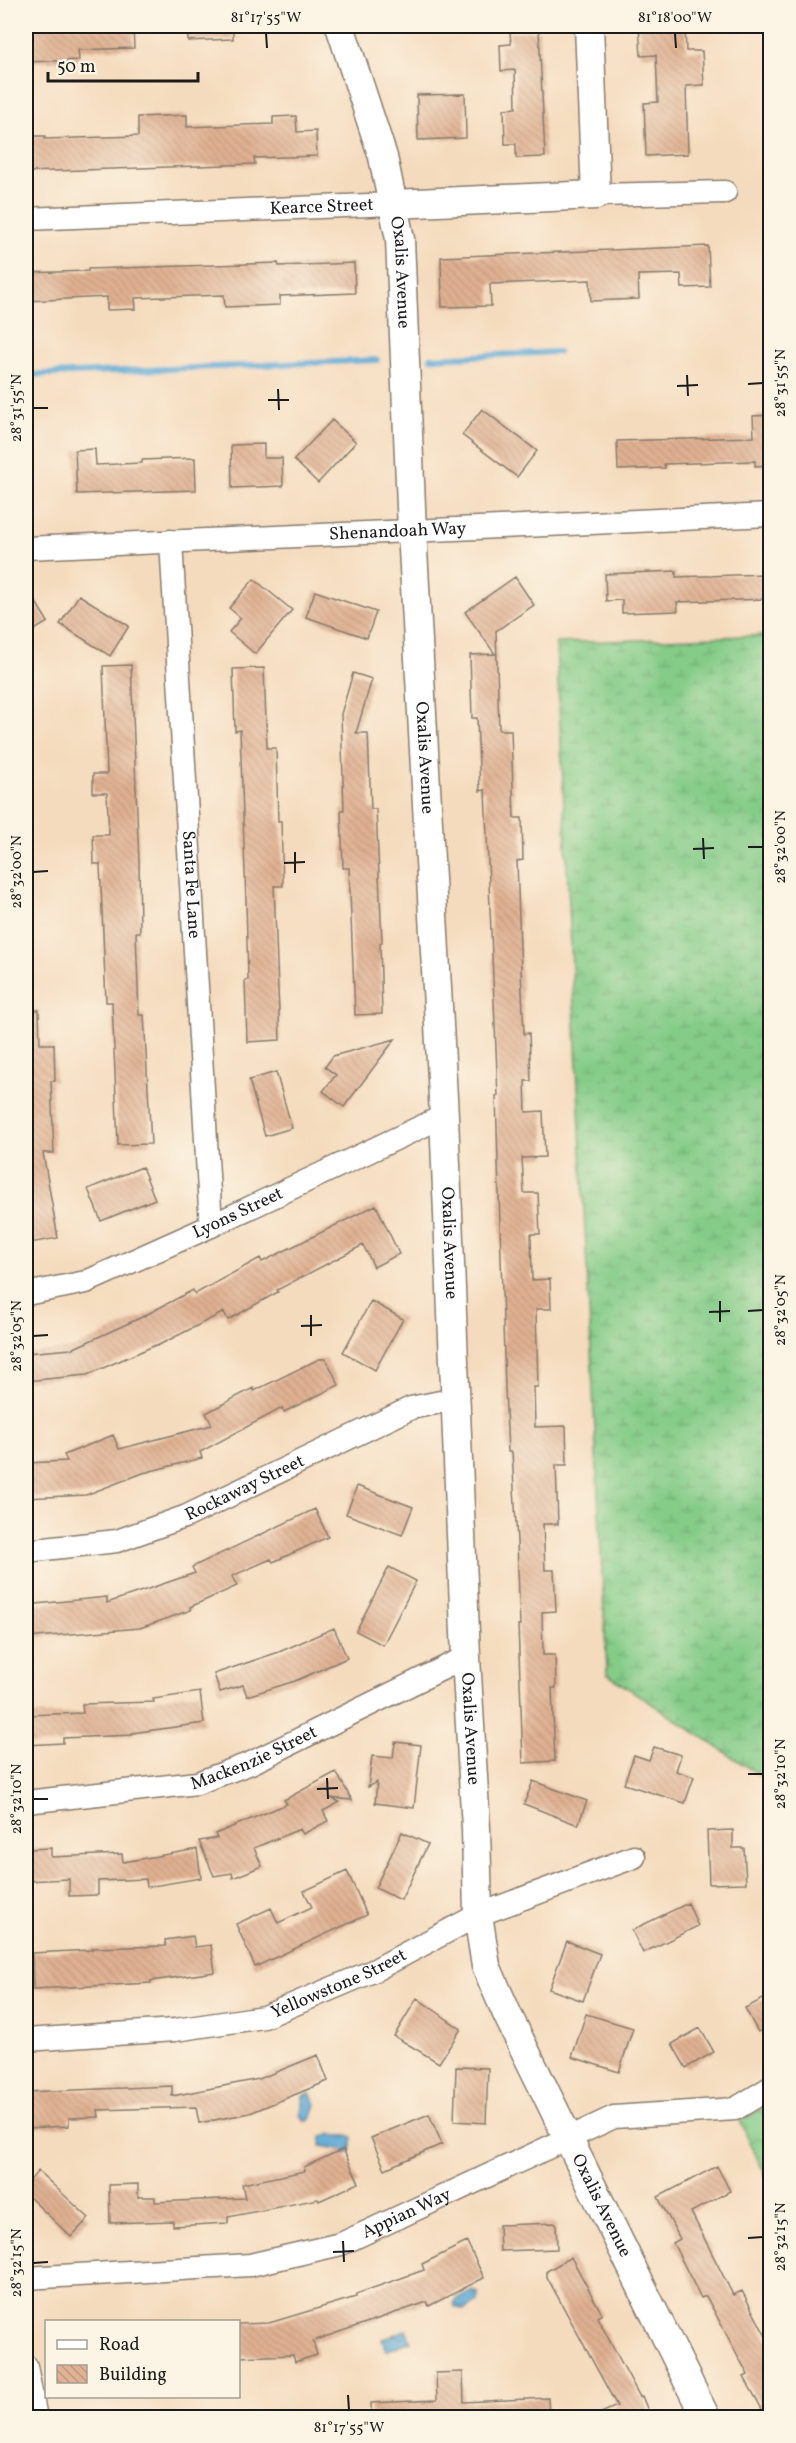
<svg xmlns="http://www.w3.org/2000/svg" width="796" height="2443" font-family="Vollkorn,serif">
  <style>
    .wetland { fill: url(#wetland-marsh); stroke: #507452; stroke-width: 1.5 }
    .park { fill: url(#park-crowns); stroke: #507452; stroke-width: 1.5 }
    .water { fill: url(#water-ripples); stroke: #3c6278; stroke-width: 1.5 }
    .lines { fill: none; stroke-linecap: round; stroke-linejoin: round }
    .stream { stroke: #5ba7d4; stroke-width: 6 }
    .building { fill: url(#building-back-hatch) }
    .minor-casing { stroke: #887c6d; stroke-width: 25 }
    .tertiary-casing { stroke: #887c6d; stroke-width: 31 }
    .minor { stroke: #fff; stroke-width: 22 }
    .tertiary { stroke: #fff; stroke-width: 28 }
    .ticks { fill: none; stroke: #1c1c1c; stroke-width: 2 }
    .labels { text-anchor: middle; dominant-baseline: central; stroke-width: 4.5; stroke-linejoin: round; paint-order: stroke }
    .street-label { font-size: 18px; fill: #1c1c1c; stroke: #fcf5e5 }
    .neatline { fill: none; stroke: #1c1c1c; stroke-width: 2 }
    .ticks-label { font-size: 15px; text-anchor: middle; fill: #1c1c1c }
  </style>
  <defs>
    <pattern id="wetland-marsh" width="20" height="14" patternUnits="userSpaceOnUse" patternTransform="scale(1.5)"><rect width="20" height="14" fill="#85cc88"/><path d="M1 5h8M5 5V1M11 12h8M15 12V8" fill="none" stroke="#72af75"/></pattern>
    <pattern id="park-crowns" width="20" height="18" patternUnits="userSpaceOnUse" patternTransform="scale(1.5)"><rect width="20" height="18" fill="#85cc88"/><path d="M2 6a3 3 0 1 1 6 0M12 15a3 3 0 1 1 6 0" fill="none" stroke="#72af75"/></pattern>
    <pattern id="water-ripples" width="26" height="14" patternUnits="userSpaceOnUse" patternTransform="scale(1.5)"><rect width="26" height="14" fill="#5ba7d4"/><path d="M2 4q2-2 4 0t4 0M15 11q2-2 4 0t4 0" fill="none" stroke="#4a87ab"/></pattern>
    <pattern id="building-back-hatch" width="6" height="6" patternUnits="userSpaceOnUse" patternTransform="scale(1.5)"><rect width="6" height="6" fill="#e0b192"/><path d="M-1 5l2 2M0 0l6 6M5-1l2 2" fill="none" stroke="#c0987d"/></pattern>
  </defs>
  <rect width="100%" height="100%" fill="#fcf5e5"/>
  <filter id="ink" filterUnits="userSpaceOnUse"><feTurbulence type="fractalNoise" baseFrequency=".0167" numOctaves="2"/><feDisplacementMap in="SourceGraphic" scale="12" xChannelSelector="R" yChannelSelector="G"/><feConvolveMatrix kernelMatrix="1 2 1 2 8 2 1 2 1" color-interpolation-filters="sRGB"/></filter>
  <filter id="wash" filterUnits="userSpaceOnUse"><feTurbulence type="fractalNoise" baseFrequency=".008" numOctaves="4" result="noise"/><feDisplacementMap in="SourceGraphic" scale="24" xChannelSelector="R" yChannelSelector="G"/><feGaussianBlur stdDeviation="1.35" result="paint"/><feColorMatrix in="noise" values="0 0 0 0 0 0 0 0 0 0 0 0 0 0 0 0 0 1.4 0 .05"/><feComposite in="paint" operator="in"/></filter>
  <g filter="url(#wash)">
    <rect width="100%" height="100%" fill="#f5dbbe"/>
    <path class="wetland" d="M770 635V1782L607 1674 556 643Z"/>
    <path class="park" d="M770 2104V2185L740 2121Z"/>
    <path class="water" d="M310 2093 316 2104 312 2117 308 2121H304L300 2115 303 2106V2096Z
      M332 2134 353 2137 351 2151 344 2154 339 2149 321 2146 322 2137Z
      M472 2291 479 2293 478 2302 464 2310 455 2307 454 2303 457 2299Z
      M406 2330 411 2341 386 2351 382 2339Z"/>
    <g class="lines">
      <path class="stream" d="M431 358 558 352
        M26 375 377 360"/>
    </g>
    <g id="blocks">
      <path class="building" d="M26 26H133L134 48 78 50 79 60 26 62Z
        M187 26H233V39L188 41Z
        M639 26H685L686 51H702L704 85 686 86 688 154 646 156 644 103 658 102 656 55 641 56Z
        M539 31 545 157 516 158V144H505L504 109 516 108 515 70 501 71 500 45 511 44 510 32Z
        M465 94 466 138 418 140 417 95Z
        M187 115V127L273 124V117L296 116 297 132 316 131 317 156 254 158 255 164 26 172V136H45V139L138 136V117Z
        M708 246 710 287 682 288 681 274 638 275 639 299 591 301 590 280 490 284 491 306 442 307 441 257Z
        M278 263 279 266 354 263 355 293 280 296V305L225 307 224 295 135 298 136 309 107 310V297L26 301V273L88 271V269Z
        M482 409 537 451 517 477 462 435Z
        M771 415V465L755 466V461L664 464 665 468 618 470 617 441 754 437 753 416Z
        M332 420 356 442 318 483 294 460Z
        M264 444V458H282L283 486 232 488 231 445Z
        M95 449 96 465 142 463V460L195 458 196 490 77 494 75 450Z
        M676 571V577L766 574V599L677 602 678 611 622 613V600L606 601 605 574Z
        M515 577 534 605 496 631 499 730H511L514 818H522L523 860 517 861 520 948 524 1034 529 1033 531 1081H525L526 1112 543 1111 545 1157 522 1158 524 1193H538L540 1234H531L532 1280 550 1279 551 1309H536L538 1387H534L535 1427 566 1426 567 1465H556L558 1524H543L545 1570H554L556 1611 542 1612 543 1655H555L556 1688H552L555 1761 523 1763 518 1625H520L517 1541 512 1452H508L505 1388 496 1096H498L485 790 480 791 477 718H472L470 655 495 654 465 612Z
        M254 579 292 610 255 654 229 632 241 618 229 608Z
        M26 586 48 622 26 635Z
        M315 591 376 612 367 638 306 617Z
        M79 595 129 626 110 656 60 624Z
        M131 665 139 862 140 932H136L139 1015H144L151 1144 118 1145 112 1002H106L100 864H94L93 835H109L107 793H93V774H107L103 666Z
        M264 668 267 748H276L278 821H281L283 886H274L280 1040 247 1042 245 980H248L246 901 240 730 235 731 233 669Z
        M353 673 372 679 356 733H368L371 809H376L382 942 380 943 382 1014 355 1015 349 868H343L341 810H344L341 714Z
        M26 1010H39L40 1044H54L55 1081H51L54 1153H43L58 1238 30 1243 26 1218Z
        M395 1039 344 1107 323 1091 336 1075 325 1067 333 1056Z
        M276 1072 292 1128 265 1136 249 1080Z
        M142 1167 155 1199 101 1221 88 1189Z
        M376 1205 399 1254 374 1267 363 1245 277 1290 278 1292 228 1320 224 1312 157 1346 156 1345 87 1375 26 1381V1353L72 1349 142 1317 193 1290 195 1294 260 1258 262 1262Z
        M371 1301 403 1319 375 1370 343 1352Z
        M319 1359H326L339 1385 284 1412 282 1408 200 1452 202 1458 143 1473 86 1495 26 1498V1463L67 1461 64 1455 113 1435 119 1449 212 1425 206 1413 253 1388 254 1391Z
        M357 1486 413 1507 402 1535 346 1514Z
        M315 1509 328 1537 273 1562 271 1559 232 1576 237 1586 190 1607 191 1610 140 1628 26 1638V1605L107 1597V1603L195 1573 192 1567Z
        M389 1567 416 1581 383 1645 356 1631Z
        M334 1628 347 1658 295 1681 247 1696 243 1685 220 1692 214 1674 279 1652Z
        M200 1692 204 1723 132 1733V1735L63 1738V1743L26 1745V1715L83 1713 82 1704 154 1702 153 1699Z
        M395 1742 421 1745 414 1808 375 1803 377 1782 368 1787 372 1756 393 1758Z
        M654 1747 681 1755 676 1771 694 1777 685 1803 624 1784 634 1755 649 1760Z
        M336 1772 352 1800 330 1798 340 1802 323 1811 328 1821 303 1834 300 1829 254 1848 262 1866 233 1878 232 1873 214 1876 199 1841 217 1838 215 1834 287 1804 284 1800Z
        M533 1781 587 1801 578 1825 524 1804Z
        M733 1830V1848H744L746 1883 709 1884 707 1831Z
        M402 1832 428 1844 401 1900 375 1888Z
        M51 1848V1857L122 1854 123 1862 197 1849 201 1878 147 1887 146 1879 98 1881V1895L69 1896V1879L26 1881V1849Z
        M347 1871 367 1915 255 1967 236 1924 271 1908 278 1923 312 1907 304 1891Z
        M688 1903 698 1926 643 1953 632 1930Z
        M193 1936 195 1947 211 1945 215 1972 151 1981V1983L33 1989 32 1953 92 1950V1948L166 1946 165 1940Z
        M567 1941 600 1954 583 2001 549 1989Z
        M771 1995V2025L758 2032 745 2008Z
        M417 1998 461 2029 439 2063 394 2036Z
        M586 2014 633 2028 619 2072 572 2057Z
        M700 2028 714 2052 686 2068 672 2044Z
        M318 2055 328 2081 250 2113 199 2123 196 2107 98 2110 99 2117 69 2118V2126L26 2128V2092L172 2086V2096L259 2079Z
        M456 2067 488 2068 486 2123 454 2121Z
        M429 2114 442 2144 385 2169 371 2138Z
        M343 2149 359 2183 319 2201 318 2199 228 2217V2223L173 2226V2221L110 2223 109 2185 138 2184V2197H155V2202L245 2198 242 2184 305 2171 304 2167Z
        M717 2166 730 2191 691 2212 733 2295 742 2291 771 2346V2418H767L744 2377 748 2375 706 2296 701 2298 673 2243 680 2239 658 2197Z
        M38 2171 89 2218 71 2237 26 2194V2185Z
        M556 2223 557 2249 500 2251 499 2225Z
        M467 2242 484 2278 429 2306 427 2302 313 2341 317 2355 295 2362 293 2355 238 2357V2324L269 2323 356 2297V2294L424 2270 422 2264Z
        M571 2257 602 2314 597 2317 640 2397 642 2396 651 2418H590L617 2406 547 2277V2271Z
        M463 2372 464 2402 548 2398 549 2418H371V2403L437 2400 436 2373Z"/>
    </g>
  </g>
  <g filter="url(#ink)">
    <use href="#blocks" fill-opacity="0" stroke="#887c6d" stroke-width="1.5"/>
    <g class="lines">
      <g class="minor-casing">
        <g id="minor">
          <path d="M596 195 725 192"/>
          <path id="s1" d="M26 219 393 204"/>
          <path id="s2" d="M171 541 211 1226"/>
          <path id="s3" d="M26 548 770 515"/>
          <path id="s4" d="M26 1294 86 1282 211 1226 444 1116"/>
          <path id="s5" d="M26 1551 117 1541 187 1516 411 1408 455 1399"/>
          <path id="s6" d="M26 1802 197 1783 251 1763 466 1657"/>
          <path id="s7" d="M26 2040 175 2030 264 2017 373 1971 478 1915 634 1857"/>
          <path id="s8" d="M26 2278 250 2265 341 2244 614 2117 735 2109 770 2088"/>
          <path d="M26 2366 36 2418"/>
        </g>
      </g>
      <g class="tertiary-casing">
        <g id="tertiary">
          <path id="s9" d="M340 26 383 157 400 239 412 531 444 1116 466 1657 476 1828 478 1915 486 1966 508 2016 706 2418"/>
          <path d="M393 204 596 195 589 26"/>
        </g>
      </g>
      <use href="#minor" class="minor"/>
      <use href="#tertiary" class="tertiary"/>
    </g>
  </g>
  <path class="ticks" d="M266 33 267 48M675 33 676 48M687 375 688 396M748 384 763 383M677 386 698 385M278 389 279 410M268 400H289M33 408H48M703 838 704 859M748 847H763M693 849 714 848M295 852V873M284 863 305 862M33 872 48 871M720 1301V1322M748 1311 763 1310M709 1312 730 1311M311 1315V1336M301 1326 322 1325M33 1336 48 1335M748 1774H763M327 1778 328 1799M317 1789 338 1788M33 1799H48M748 2238 763 2237M343 2241 344 2262M333 2252 354 2251M33 2263 48 2262M348 2395 349 2410"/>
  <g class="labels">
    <g class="street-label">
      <text stroke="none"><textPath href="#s1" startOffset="296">Kearce Street</textPath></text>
      <text stroke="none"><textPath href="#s9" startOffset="255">Oxalis Avenue</textPath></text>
      <text stroke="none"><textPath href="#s3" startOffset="372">Shenandoah Way</textPath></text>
      <text stroke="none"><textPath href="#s9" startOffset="741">Oxalis Avenue</textPath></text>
      <text stroke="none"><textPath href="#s2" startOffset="344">Santa Fe Lane</textPath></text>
      <text stroke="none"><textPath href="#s4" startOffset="228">Lyons Street</textPath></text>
      <text stroke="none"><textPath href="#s9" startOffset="1227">Oxalis Avenue</textPath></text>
      <text stroke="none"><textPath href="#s5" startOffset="230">Rockaway Street</textPath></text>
      <text stroke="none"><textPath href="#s9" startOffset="1713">Oxalis Avenue</textPath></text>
      <text stroke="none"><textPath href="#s6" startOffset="234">Mackenzie Street</textPath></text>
      <text stroke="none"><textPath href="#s7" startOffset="321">Yellowstone Street</textPath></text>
      <text stroke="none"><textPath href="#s9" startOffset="2217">Oxalis Avenue</textPath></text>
      <text stroke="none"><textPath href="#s8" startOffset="390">Appian Way</textPath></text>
    </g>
  </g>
  <rect width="796" height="2443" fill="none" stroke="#fcf5e5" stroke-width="66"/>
  <rect x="45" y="2320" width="195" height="78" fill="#fcf5e5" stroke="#a29e95" stroke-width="1.5"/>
  <rect x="57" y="2340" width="30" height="9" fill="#ffffff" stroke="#a29e95" stroke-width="1.5"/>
  <text x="99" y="2350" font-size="18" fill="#1c1c1c">Road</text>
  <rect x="57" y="2365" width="30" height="18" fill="url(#building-back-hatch)" stroke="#a29e95" stroke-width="1.5"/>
  <text x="99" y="2380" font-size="18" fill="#1c1c1c">Building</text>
  <path d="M48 72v9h150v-9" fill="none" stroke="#1c1c1c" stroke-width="3"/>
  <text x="57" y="72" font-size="18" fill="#1c1c1c" stroke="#fcf5e5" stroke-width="4.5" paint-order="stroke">50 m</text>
  <rect x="33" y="33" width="730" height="2377" class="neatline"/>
  <g class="ticks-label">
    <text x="266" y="22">81°17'55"W</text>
    <text x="675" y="22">81°18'00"W</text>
    <text transform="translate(780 383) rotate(-90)" y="5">28°31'55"N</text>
    <text transform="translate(16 408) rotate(-90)" y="5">28°31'55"N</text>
    <text transform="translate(780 847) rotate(-90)" y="5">28°32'00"N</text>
    <text transform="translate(16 872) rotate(-90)" y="5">28°32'00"N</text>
    <text transform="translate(780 1310) rotate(-90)" y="5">28°32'05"N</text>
    <text transform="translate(16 1336) rotate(-90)" y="5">28°32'05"N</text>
    <text transform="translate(780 1774) rotate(-90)" y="5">28°32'10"N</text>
    <text transform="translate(16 1799) rotate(-90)" y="5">28°32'10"N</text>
    <text transform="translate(780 2237) rotate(-90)" y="5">28°32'15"N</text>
    <text transform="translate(16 2263) rotate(-90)" y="5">28°32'15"N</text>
    <text x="349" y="2432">81°17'55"W</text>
  </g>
</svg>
